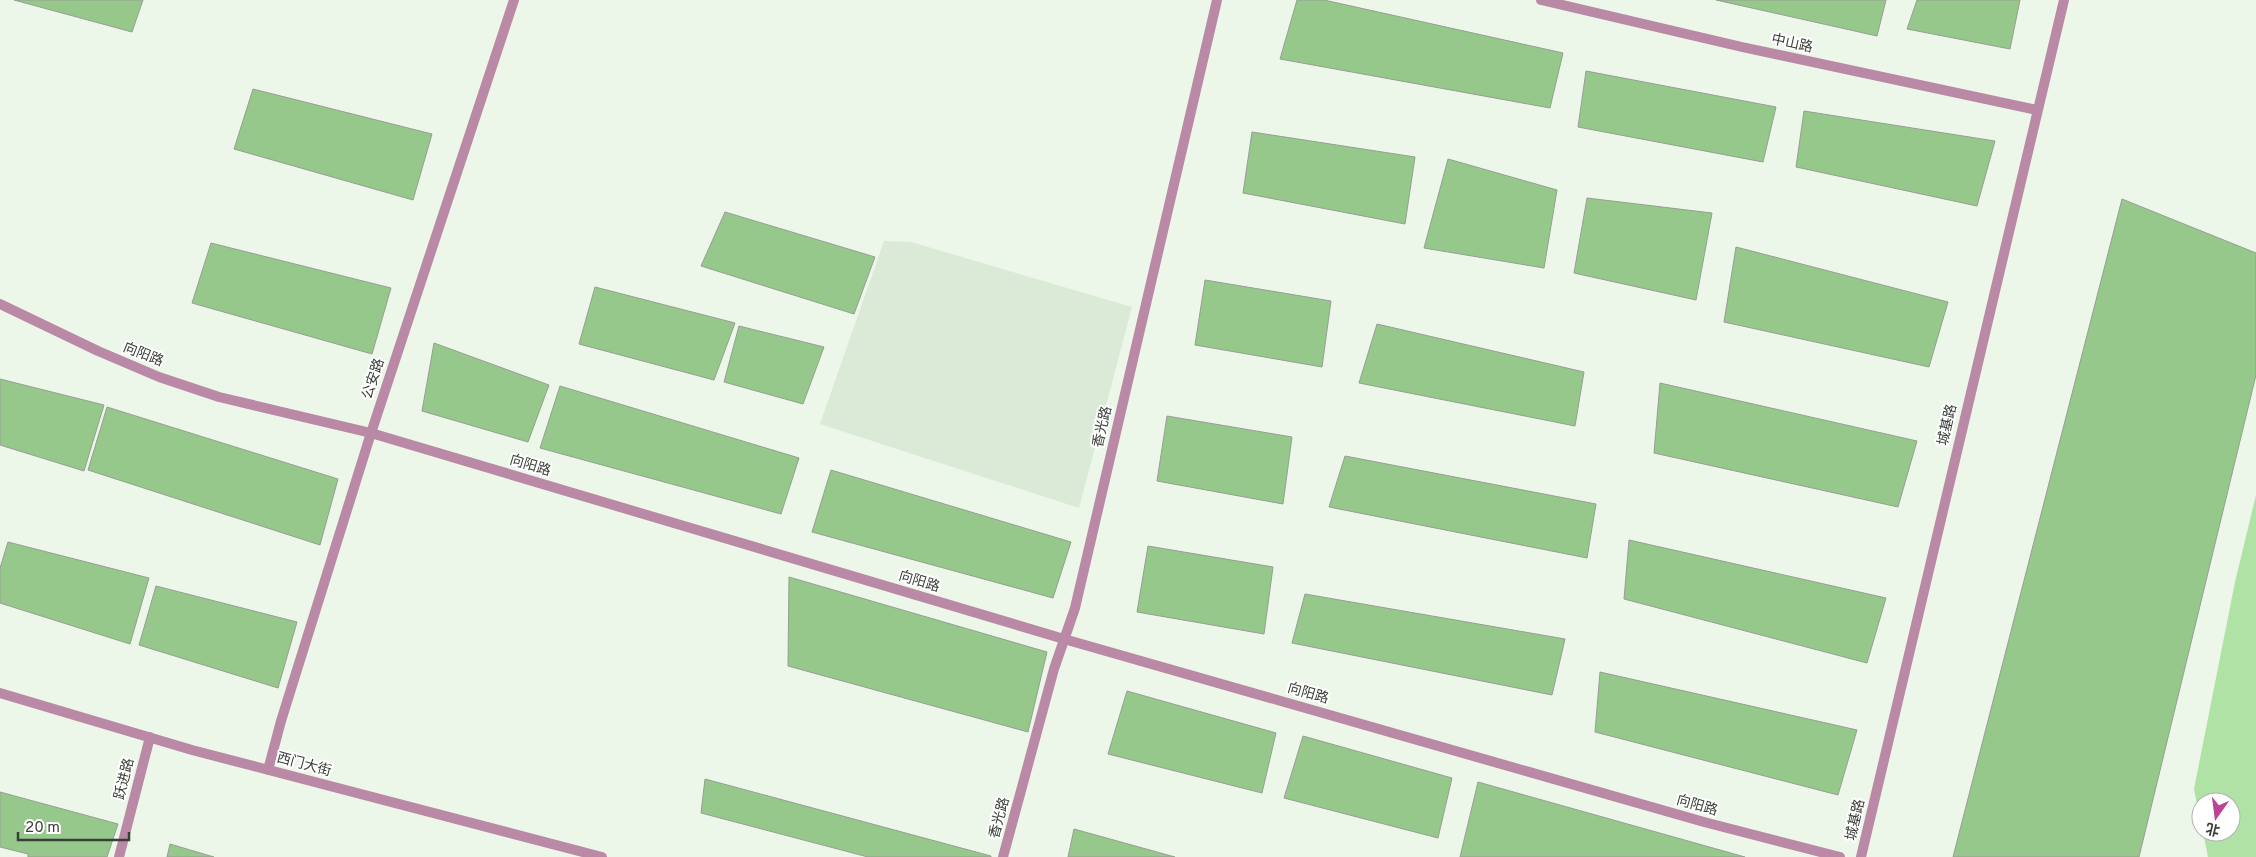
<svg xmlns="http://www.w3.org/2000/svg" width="2256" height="857" font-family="Overpass,'Noto Sans SC',sans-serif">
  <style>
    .built { fill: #daead7 }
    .water { fill: #b0e2a5 }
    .building { fill: #96c88b; stroke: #959f92 }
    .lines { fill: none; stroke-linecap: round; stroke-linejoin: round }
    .minor { stroke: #ba89a6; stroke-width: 10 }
    .labels { text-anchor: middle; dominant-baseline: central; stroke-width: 4; stroke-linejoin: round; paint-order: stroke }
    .street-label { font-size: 14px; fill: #393e38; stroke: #fff }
  </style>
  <rect width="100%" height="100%" fill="#ecf7e9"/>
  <path class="built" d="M884 241 911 242 1132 307 1079 508 820 424Z"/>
  <path class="water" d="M2256 495V857H2208L2203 832H2231V802H2201V824L2194 789 2235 582Z"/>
  <path class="building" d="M14 0H143L132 32Z
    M1297 0H1324L1563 53 1550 108 1280 59Z
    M1716 0H1886L1877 36Z
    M1917 0H2020L2010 49 1907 29Z
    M1586 71 1776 107 1763 162 1578 127Z
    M253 89 432 134 413 200 234 149Z
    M1804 111 1995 141 1977 206 1796 167Z
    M1252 132 1415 157 1405 224 1243 193Z
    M1448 159 1557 190 1544 268 1424 248Z
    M1587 198 1712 213 1696 300 1574 273Z
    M2122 199 2256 253V375L2139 857H1953Z
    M725 212 875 257 854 314 701 266Z
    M211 243 391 288 372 354 192 303Z
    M1736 247 1948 302 1929 367 1724 322Z
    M1205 280 1331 301 1322 367 1195 345Z
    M595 287 735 323 714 380 579 344Z
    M1377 324 1584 372 1575 426 1359 383Z
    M739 326 824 347 803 404 724 382Z
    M434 343 549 385 528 442 422 411Z
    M0 379 104 405 84 471 0 445Z
    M1660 383 1917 441 1898 507 1654 453Z
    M560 386 799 458 781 514 540 448Z
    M107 407 338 479 320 545 88 470Z
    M1167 416 1292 437 1283 504 1157 481Z
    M1345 456 1596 504 1587 558 1329 507Z
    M831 470 1071 542 1053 598 812 532Z
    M1629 540 1886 598 1867 663 1624 599Z
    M8 542 149 578 130 644 0 603V568Z
    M1148 546 1273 567 1264 634 1137 612Z
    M789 577 1047 652 1028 732 788 666Z
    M156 586 297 622 278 688 139 645Z
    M1305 594 1565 639 1552 695 1292 643Z
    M1600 672 1857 730 1838 795 1595 732Z
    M1127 691 1276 733 1262 793 1108 754Z
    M1303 736 1452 778 1438 838 1284 798Z
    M705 779 991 856V857H868L701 813Z
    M1478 782 1745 857H1460Z
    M0 792 118 824 107 857H28V854L0 847Z
    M1074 829 1175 857H1068Z
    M170 844 214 857H167Z"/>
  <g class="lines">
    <path class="minor" d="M1541 0 1742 47 2037 110
      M0 304 98 351 159 377 219 397 371 433 1064 639 1704 822 1840 857
      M0 693 192 750 602 857
      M268 770 281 721 371 433 514 0
      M119 857 150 737
      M1003 857 1054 669 1075 608 1217 0
      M1861 857 2064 0"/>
  </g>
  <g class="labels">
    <g class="street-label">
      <text transform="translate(1792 44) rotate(12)">中山路</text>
      <text transform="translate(143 355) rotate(22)">向阳路</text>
      <text transform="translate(374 379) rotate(-72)">公安路</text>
      <text transform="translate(1948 425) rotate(-77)">城基路</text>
      <text transform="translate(1103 427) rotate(-77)">香光路</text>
      <text transform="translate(530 466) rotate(17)">向阳路</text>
      <text transform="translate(919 582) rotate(17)">向阳路</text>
      <text transform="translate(1308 694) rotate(16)">向阳路</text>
      <text transform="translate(304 765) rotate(15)">西门大街</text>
      <text transform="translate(125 779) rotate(-76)">跃进路</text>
      <text transform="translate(1697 806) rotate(16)">向阳路</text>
      <text transform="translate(1000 818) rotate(-75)">香光路</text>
      <text transform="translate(1856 820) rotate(-77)">城基路</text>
    </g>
  </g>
  <g transform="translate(2216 817) rotate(194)"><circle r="24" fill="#ffffff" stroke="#b0b2af"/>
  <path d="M0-4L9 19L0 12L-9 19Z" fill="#bd4395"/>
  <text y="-8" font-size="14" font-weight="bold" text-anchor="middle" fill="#393e38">北</text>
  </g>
  <path d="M18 832v8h111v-8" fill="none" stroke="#393e38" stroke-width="2.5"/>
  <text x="25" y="832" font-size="15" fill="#393e38" stroke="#ffffff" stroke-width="4" paint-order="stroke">20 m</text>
</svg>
